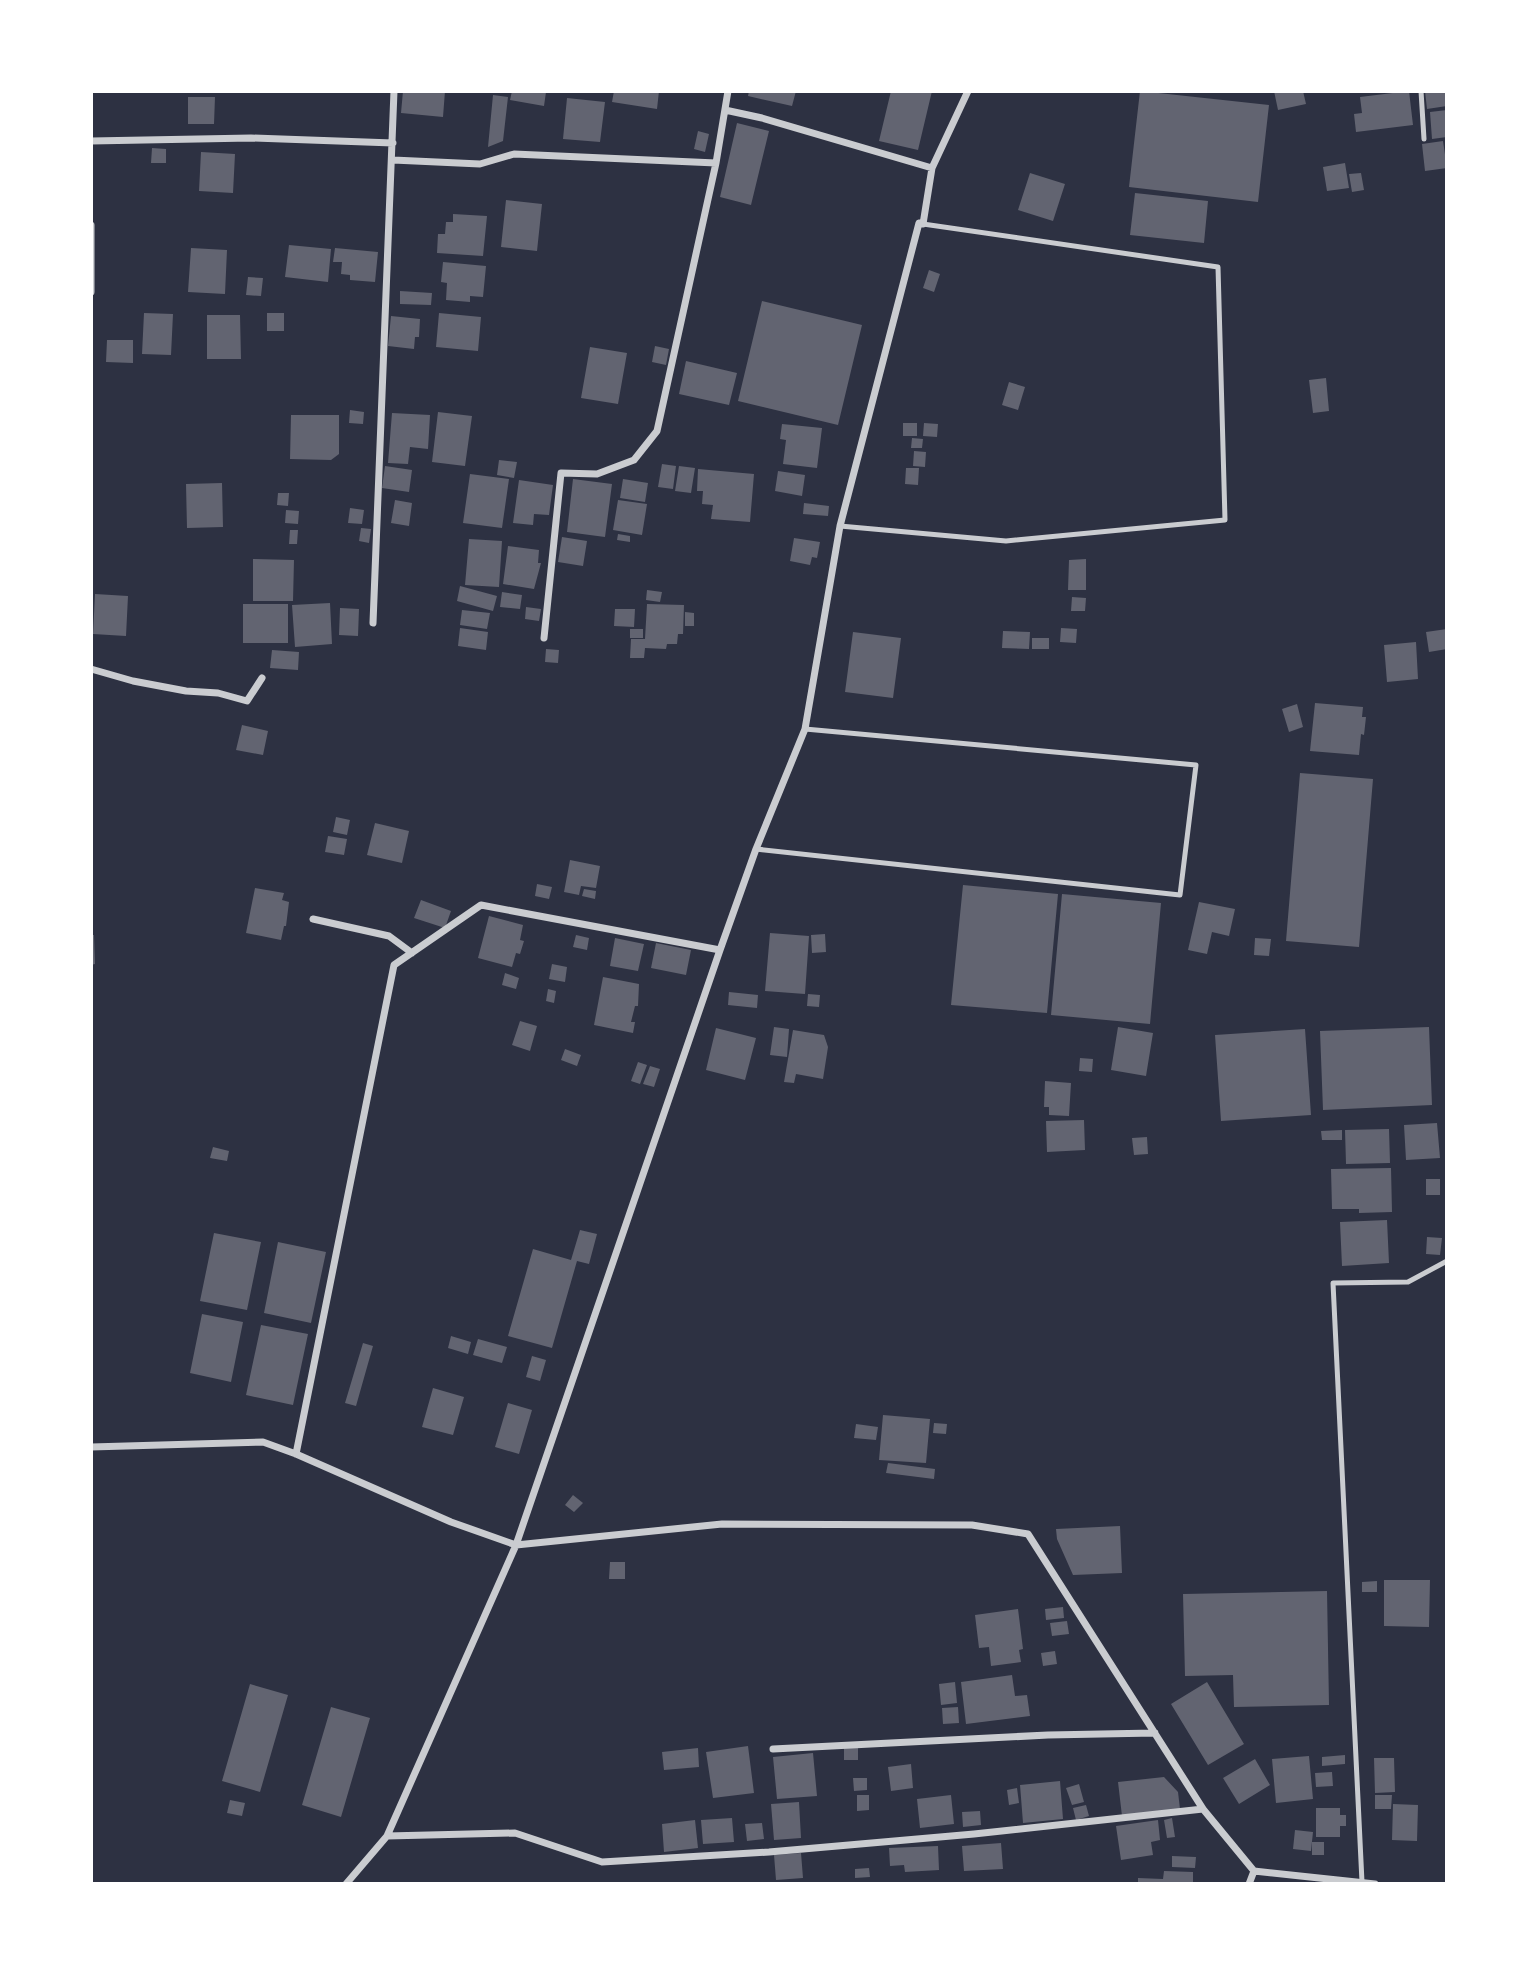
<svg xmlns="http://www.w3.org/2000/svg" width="1538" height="1975" font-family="'Fira Sans',sans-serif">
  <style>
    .building { fill: #626471 }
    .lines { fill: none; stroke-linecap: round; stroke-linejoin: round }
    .service { stroke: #caccd0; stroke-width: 5 }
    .minor { stroke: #caccd0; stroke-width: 7 }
  </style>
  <rect width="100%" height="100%" fill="#2d3142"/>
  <path class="building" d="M403 91H445L443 117 401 113Z
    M512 91 546 92 544 106 510 100Z
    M614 91H659L657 109 612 102Z
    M749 91H796L792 106 748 96Z
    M891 91H932L918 150 879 141Z
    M1140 91 1269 105 1258 202 1129 187Z
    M1274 91H1303L1306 104 1278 110Z
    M1409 91 1413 125 1356 132 1354 114 1362 113 1360 97Z
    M1425 91H1447V106L1427 109Z
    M493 95 508 97 503 141 488 147Z
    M188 97H215L214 124H188Z
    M567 98 605 102 600 142 563 139Z
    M1447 110V137L1432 139 1430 112Z
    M737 123 769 131 751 205 720 197Z
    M698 131 709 134 705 152 694 149Z
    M1443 141 1447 168 1425 171 1422 144Z
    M152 148 166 149V163H151Z
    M201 152 235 154 233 193 199 191Z
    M1345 163 1349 188 1327 191 1323 167Z
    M1030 173 1065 184 1053 221 1018 210Z
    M1361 173 1364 190 1352 192 1349 174Z
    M1135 193 1208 201 1204 243 1130 235Z
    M506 200 542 204 537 251 501 247Z
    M453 214 487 216 483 256 437 253 438 234H445L446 222H453Z
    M289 245 331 249 328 282 285 277Z
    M191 248 227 250 225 294 188 292Z
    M335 248 378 252 375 282 350 280V275L341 274 342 262H333Z
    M443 262 486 266 483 297 470 296V302L446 300 447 283 441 282Z
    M929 270 940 274 934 292 923 288Z
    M248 277 263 278 261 296 246 295Z
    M400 291 432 293 431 305 400 304Z
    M762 301 862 325 838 425 738 401Z
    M144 313 173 314 171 355 142 354Z
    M267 313H284V331H267Z
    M439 313 481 317 478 351 436 347Z
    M207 315H240L241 359H207Z
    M391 316 420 319 419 337H415L414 349 388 346Z
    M107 340H133V363L106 362Z
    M655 346 669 349 666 365 652 362Z
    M590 347 627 353 618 404 581 398Z
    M686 361 737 373 729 405 679 394Z
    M1326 378 1329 411 1313 413 1309 380Z
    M1009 382 1025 387 1018 410 1002 405Z
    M350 410 364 412 363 424 349 423Z
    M438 412 472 416 465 466 432 462Z
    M392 413 430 415 428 449 410 447 408 464 388 463Z
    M291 415H339V454L331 460 290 459Z
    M903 423H917V436H903Z
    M924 423 938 424 937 437 923 436Z
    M782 424 822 428 817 468 783 464 786 440 780 439Z
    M912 438 923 439 922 448H911Z
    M914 451 926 452 925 467 913 466Z
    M499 460 517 462 514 478 497 475Z
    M662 464 676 466 673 489 658 487Z
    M385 466 412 470 409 492 382 488Z
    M679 466 695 468 691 493 675 491Z
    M906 468H919L918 485 905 484Z
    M698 469 754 474 750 522 711 519 713 505 702 504 703 491H697Z
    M778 471 805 475 802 496 775 491Z
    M470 474 509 479 502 528 463 523Z
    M573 479 612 484 605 537 567 532Z
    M623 479 648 483 645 502 620 498Z
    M519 480 553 485 549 515 534 514 533 525 513 523Z
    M222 483 223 527 187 528 186 484Z
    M278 493H289L288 506 277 505Z
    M395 500 412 503 409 526 391 523Z
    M618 500 647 504 642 535 613 530Z
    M804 503 829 506 828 516 803 514Z
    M350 508 364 510 362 524 348 523Z
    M286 510 299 511 298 524 285 523Z
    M361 528 371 529 369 543 359 541Z
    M290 530H298L297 544H289Z
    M618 534 630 536V542L617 540Z
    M562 537 587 541 583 566 558 562Z
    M794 538 820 542 817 558 812 557 810 565 790 561Z
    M469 539 502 541 499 587 465 585Z
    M508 546 539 550 538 563H541L534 589 503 584Z
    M253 559 294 560 293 601H253Z
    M1086 559V590H1068L1069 560Z
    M460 586 497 596 493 611 457 601Z
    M647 590 662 592 660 602 646 600Z
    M502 592 522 595 520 609 500 607Z
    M95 594 128 596 126 636 93 634Z
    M1072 597 1086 598 1085 611H1071Z
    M330 603 332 644 295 647 292 605Z
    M243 604H288V643H243Z
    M647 604 684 605 683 634H678L677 644H667L666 649 645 648 644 658H630L631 639H645Z
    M526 607 541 609 539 621 525 619Z
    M340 608 359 609 358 636 339 635Z
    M615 609H635L634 627 614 626Z
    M462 610 490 613 487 629 460 625Z
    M685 612 694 613V626H685Z
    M460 628 488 632 486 650 458 646Z
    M1061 628 1077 629 1076 643 1060 642Z
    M630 629H643V638H630Z
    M1447 629V649L1429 652 1426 632Z
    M1003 631 1030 632 1029 649 1002 648Z
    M853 632 901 638 893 698 845 692Z
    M1032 638H1049V649H1032Z
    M1416 642 1418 679 1387 682 1384 645Z
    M546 649 559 650 558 663 545 662Z
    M272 650 299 652 298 670 270 668Z
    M1315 703 1363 707 1362 717H1366L1364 735 1361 734 1359 755 1310 751Z
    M1297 704 1303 727 1289 732 1282 709Z
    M242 725 268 731 263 755 236 750Z
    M1300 773 1373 779 1359 947 1286 941Z
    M336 817 350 820 347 835 333 832Z
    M375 823 409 831 402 863 367 855Z
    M328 836 347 839 344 855 325 852Z
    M570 860 600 866 596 888 581 886 579 895 564 892Z
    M537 884 552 887 549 899 535 896Z
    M963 885 1058 894 1047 1013 951 1005Z
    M255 888 284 893 282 900 289 902 286 926H284L281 940 246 933Z
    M584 889 596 891 595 899 582 896Z
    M1062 894 1161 903 1150 1024 1051 1015Z
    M421 900 451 911 445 928 414 918Z
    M1199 902 1235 909 1229 936 1212 932 1207 954 1188 950Z
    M489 916 523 925 520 940 524 941 520 954 516 953 512 967 478 958Z
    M770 933 809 936 805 994 765 991Z
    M825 934 826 952 812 953 811 935Z
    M91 935H94L95 964 91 965Z
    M576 935 589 938 587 950 573 947Z
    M615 938 644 944 638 971 610 966Z
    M1255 938 1271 939 1269 956 1254 955Z
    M656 943 691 950 686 975 651 968Z
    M552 964 567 967 565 982 549 979Z
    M505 973 519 978 516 989 502 985Z
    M603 977 639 984 638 1006H635L631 1022H635L633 1033 594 1025Z
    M548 989 556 991 554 1003 546 1001Z
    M729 992 758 995 757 1008 728 1005Z
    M808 994 820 995 819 1007 807 1006Z
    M520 1021 537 1026 530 1051 512 1045Z
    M774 1027 789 1029 787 1057 770 1055Z
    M1118 1027 1153 1033 1146 1076 1111 1070Z
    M1429 1027 1432 1105 1323 1110 1320 1031Z
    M716 1028 756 1038 745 1080 706 1070Z
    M1305 1029 1311 1115 1221 1121 1215 1035Z
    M793 1030 824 1035 828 1047 823 1079 796 1074 794 1083 784 1082Z
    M565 1049 581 1055 577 1066 561 1060Z
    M1080 1058 1093 1059 1092 1072 1079 1071Z
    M638 1062 647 1065 640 1084 631 1081Z
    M650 1066 660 1069 654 1087 643 1084Z
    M1045 1081 1071 1083 1069 1116 1049 1115V1107H1044Z
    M1084 1120 1085 1150 1047 1152 1046 1121Z
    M1437 1123 1440 1158 1406 1160 1404 1125Z
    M1389 1129 1390 1163 1346 1164 1345 1130Z
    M1342 1130V1140H1322L1321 1131Z
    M1147 1137 1148 1154 1134 1155 1132 1138Z
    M213 1147 229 1151 227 1161 210 1158Z
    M1391 1168 1392 1212 1359 1213V1209H1332L1331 1169Z
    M1426 1179H1440V1195H1426Z
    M1387 1220 1389 1263 1342 1266 1340 1222Z
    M580 1230 597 1234 589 1264 577 1261 552 1348 508 1336 533 1249 571 1260Z
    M214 1233 261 1242 247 1310 200 1301Z
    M1427 1237 1442 1238 1440 1255 1426 1254Z
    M278 1242 326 1252 311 1323 264 1313Z
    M202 1314 243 1322 231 1382 190 1373Z
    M261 1325 308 1334 293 1405 246 1395Z
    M451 1336 471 1342 468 1354 448 1348Z
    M478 1339 507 1347 502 1363 473 1355Z
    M363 1343 373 1346 356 1406 345 1403Z
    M532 1356 546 1360 540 1381 526 1377Z
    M433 1388 464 1397 453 1435 422 1427Z
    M508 1403 532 1410 519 1454 495 1447Z
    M883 1415 930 1419 926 1463 879 1460Z
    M934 1423 947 1424 946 1434 933 1433Z
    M856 1424 878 1427 876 1440 854 1438Z
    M888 1463 935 1469 934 1479 886 1473Z
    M573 1495 583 1503 574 1512 565 1505Z
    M1120 1526 1122 1573 1073 1575 1057 1539 1056 1529Z
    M610 1562H625V1579H609Z
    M1384 1580H1430L1429 1627 1384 1626Z
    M1377 1581V1592H1362V1582Z
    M1327 1591 1329 1705 1234 1707 1233 1675 1185 1676 1183 1594Z
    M1063 1607 1064 1618 1046 1620 1045 1609Z
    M1018 1609 1023 1649 1019 1650 1021 1662 991 1666 989 1647 979 1648 975 1615Z
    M1067 1621 1069 1634 1052 1636 1050 1623Z
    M1055 1651 1057 1664 1043 1666 1041 1653Z
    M1012 1675 1015 1696 1027 1695 1030 1716 966 1724 961 1682Z
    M955 1682 957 1703 941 1705 939 1684Z
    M1207 1682 1244 1744 1208 1765 1171 1704Z
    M250 1684 288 1695 260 1792 222 1781Z
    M331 1707 370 1718 341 1817 302 1805Z
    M958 1707 959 1723 943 1724 942 1708Z
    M748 1746 754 1793 713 1798 706 1752Z
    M698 1748 699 1767 664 1770 662 1752Z
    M844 1748H858V1760H844Z
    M813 1753 817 1796 777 1799 773 1757Z
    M1345 1755V1764L1322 1766V1757Z
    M1309 1756 1313 1799 1276 1803 1272 1759Z
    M1374 1758H1394L1395 1792 1375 1793Z
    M1255 1759 1270 1785 1239 1804 1223 1778Z
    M911 1764 913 1788 891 1791 888 1767Z
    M1332 1772 1333 1786 1316 1787 1315 1773Z
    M1164 1777 1178 1792 1180 1809 1122 1816 1118 1782Z
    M853 1778H867V1790L854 1791Z
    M1060 1781 1063 1819 1023 1823 1020 1785Z
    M1079 1784 1084 1802 1072 1805 1066 1788Z
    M1017 1788 1019 1803 1009 1805 1007 1790Z
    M857 1795H869V1810L857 1811Z
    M951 1795 954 1824 920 1828 917 1799Z
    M1375 1795H1392L1391 1809H1375Z
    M230 1800 245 1803 242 1816 227 1813Z
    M799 1802 801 1838 774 1840 771 1804Z
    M1393 1804 1418 1805 1417 1841 1392 1840Z
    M1086 1805 1089 1816 1076 1820 1073 1808Z
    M1316 1808H1340V1815H1346V1826H1340V1837H1316Z
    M980 1811 981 1825 963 1827 962 1812Z
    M732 1818 734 1842 703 1844 701 1820Z
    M1172 1818 1175 1837 1167 1838 1164 1820Z
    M695 1820 698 1848 664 1852 662 1824Z
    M1158 1820 1160 1840 1151 1842 1153 1855 1121 1860 1116 1826Z
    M762 1823 764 1839 747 1841 745 1824Z
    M1295 1830 1313 1832 1311 1851 1293 1849Z
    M1312 1842H1324V1855H1312Z
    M1001 1843 1003 1869 964 1871 962 1846Z
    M938 1846 939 1870 905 1872 904 1865 890 1866 889 1848Z
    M801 1853 803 1878 776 1880 774 1855Z
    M1172 1856 1196 1857 1195 1868 1172 1867Z
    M869 1868 870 1877 855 1878V1869Z
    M1164 1871 1193 1872V1884H1138V1878L1163 1879Z"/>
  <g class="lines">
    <path class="service" d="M1421 91 1424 139
      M840 526 1006 541 1225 520 1218 267 923 224
      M756 849 1180 895 1196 765 805 729
      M1362 1882 1333 1283 1408 1282 1447 1261"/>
    <path class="minor" d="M725 110 762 118 932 168
      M91 141 251 138 393 143
      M393 160 480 164 514 154 716 163
      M91 225V292
      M373 623 394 91
      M544 638 561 473 597 474 634 460 657 431 716 163 728 91
      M91 669 133 681 186 691 218 693 247 701 262 678
      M313 919 389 936 412 953
      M91 1447 263 1442 296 1454 451 1522 516 1545 722 1524 972 1525 1028 1534 1203 1809 1254 1871 1375 1884
      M296 1454 394 965 481 905 720 950
      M773 1749 1048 1735 1155 1733
      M387 1836 515 1833 602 1862 769 1852 974 1834 1203 1809
      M346 1884 387 1836 516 1545 720 950 756 849 805 729 840 526 919 223 923 224 932 168 968 91
      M1249 1884 1254 1871"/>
  </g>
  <rect width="1538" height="1975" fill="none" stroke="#ffffff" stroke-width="186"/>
</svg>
